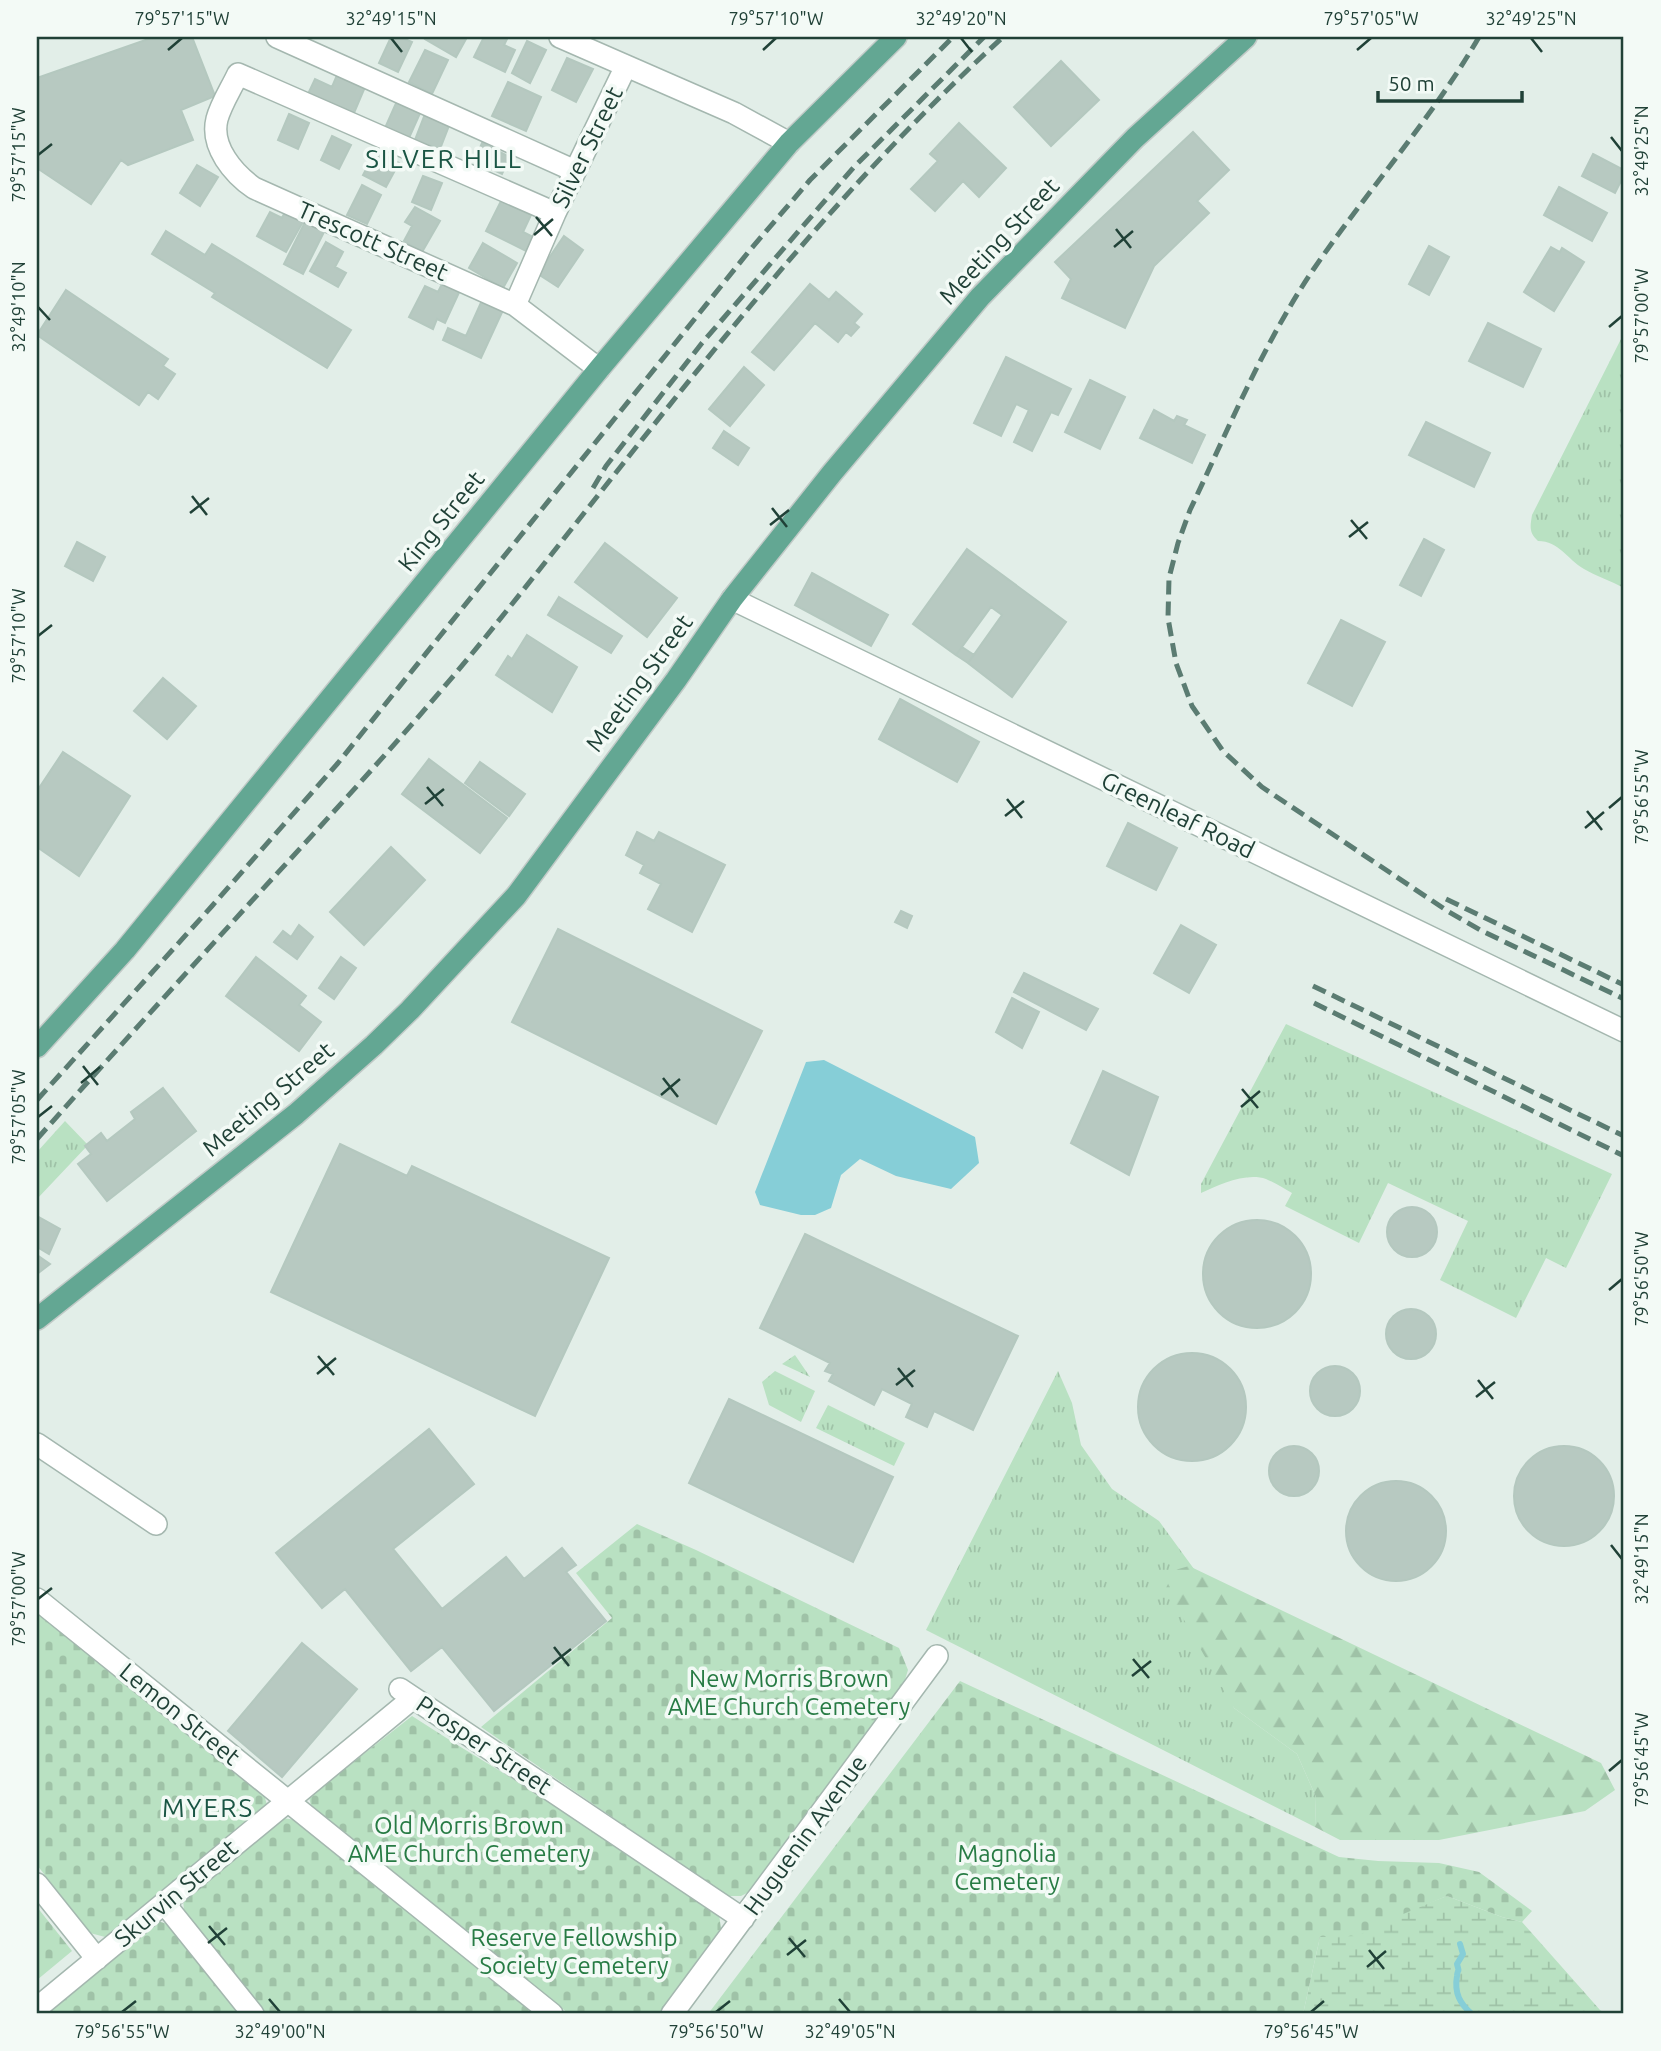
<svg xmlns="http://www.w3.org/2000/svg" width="1661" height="2051" font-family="Ubuntu,sans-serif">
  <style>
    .grass { fill: url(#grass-tufts) }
    .forest { fill: url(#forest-firs) }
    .wetland { fill: url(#wetland-marsh) }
    .cemetery { fill: url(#cemetery-stones) }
    .water { fill: #86ced7 }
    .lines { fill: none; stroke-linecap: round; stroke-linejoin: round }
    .stream { stroke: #86ced7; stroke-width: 6 }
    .building { fill: #b7c9c1; stroke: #b4c8bf; stroke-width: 2 }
    .minor-casing { stroke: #a4b7af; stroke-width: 24 }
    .primary-casing { stroke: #c1cac7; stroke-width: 24 }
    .minor { stroke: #fff; stroke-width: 21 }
    .primary { stroke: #63a793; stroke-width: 21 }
    .rail { stroke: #5b7c72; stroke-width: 5; stroke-dasharray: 14 7; stroke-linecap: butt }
    .ticks { fill: none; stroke: #204137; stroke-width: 2.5 }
    .labels { text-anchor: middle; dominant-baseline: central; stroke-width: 7; stroke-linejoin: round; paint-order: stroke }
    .street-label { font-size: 24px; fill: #204137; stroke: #f3faf6 }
    .park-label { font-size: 24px; fill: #277b44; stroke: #f3faf6 }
    .neighbourhood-label { font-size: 26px; letter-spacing: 2px; fill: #1a5544; stroke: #f3faf6 }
    .neatline { fill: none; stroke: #204137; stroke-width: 2.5 }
    .ticks-label { font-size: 18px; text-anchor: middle; fill: #204137 }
  </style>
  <defs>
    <pattern id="grass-tufts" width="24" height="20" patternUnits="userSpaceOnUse" patternTransform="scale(1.75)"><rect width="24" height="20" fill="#b9e1c2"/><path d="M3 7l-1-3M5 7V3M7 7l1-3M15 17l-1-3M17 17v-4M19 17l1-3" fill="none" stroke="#9fc2a7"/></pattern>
    <pattern id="forest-firs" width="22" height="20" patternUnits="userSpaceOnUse" patternTransform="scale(1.75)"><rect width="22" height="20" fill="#b9e1c2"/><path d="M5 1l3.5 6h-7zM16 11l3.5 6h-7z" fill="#9fc2a7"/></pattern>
    <pattern id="wetland-marsh" width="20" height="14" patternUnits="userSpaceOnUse" patternTransform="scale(1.75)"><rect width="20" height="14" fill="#b9e1c2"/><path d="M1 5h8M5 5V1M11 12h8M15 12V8" fill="none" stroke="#9fc2a7"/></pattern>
    <pattern id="cemetery-stones" width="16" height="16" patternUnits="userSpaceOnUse" patternTransform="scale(1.75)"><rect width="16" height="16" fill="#b9e1c2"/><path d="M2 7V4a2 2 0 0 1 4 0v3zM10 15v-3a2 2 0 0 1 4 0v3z" fill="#9fc2a7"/></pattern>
  </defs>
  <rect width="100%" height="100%" fill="#e2eee8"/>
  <path class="grass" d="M1621 339H1624V588C1611 581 1596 576 1584 569 1567 559 1559 541 1538 541 1529 533 1530 527 1532 515Z
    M1286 1024 1612 1174 1566 1268 1546 1258 1516 1318 1440 1280 1468 1221 1388 1183 1359 1243 1285 1206 1292 1193C1283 1188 1275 1183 1266 1179 1246 1172 1219 1185 1201 1193V1184Z
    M65 1121 88 1145 37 1199V1152Z
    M795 1355 810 1377 782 1364Z
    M775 1371 815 1391 801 1422 769 1405 762 1382Z
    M1058 1371 1072 1403 1081 1445 1112 1489 1159 1521 1194 1569 1234 1708 1297 1754 1316 1797 1315 1827 926 1630Z
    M828 1405 905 1443 894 1466 816 1428Z"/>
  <path class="forest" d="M1189 1566 1601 1763 1615 1790 1585 1811 1439 1840H1340L1315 1827 1316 1797 1297 1754 1234 1708 1166 1588 1175 1570Z"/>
  <path class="wetland" d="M1447 1896 1502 1917 1522 1922 1600 2010 1606 2014H1303L1320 1937 1402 1913Z"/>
  <path class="cemetery" d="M637 1524 696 1550 899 1648 908 1670 903 1686 751 1891 741 1896H727L481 1727 612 1618 576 1573Z
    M37 1613 263 1791 267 1805 109 1938 90 1933 37 1865Z
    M960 1681 1339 1857 1378 1861 1439 1863 1479 1872 1532 1911 1522 1922 1502 1917 1447 1896 1391 1919 1357 1936 1320 1937 1303 2014H708Z
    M412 1716 459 1746 591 1826 719 1914 721 1929 690 1973 659 2014H569L311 1806 309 1797Z
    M281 1818 298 1820 540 2014H266L184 1911 183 1899Z
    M37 1907 72 1951 37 1980Z
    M157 1921 168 1924 241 2014H43Z"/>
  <path class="water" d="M824 1060 975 1137 979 1163 951 1189 896 1176 860 1159 841 1175 831 1208 815 1215H801L760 1205 755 1192 806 1062Z"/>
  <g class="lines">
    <path class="stream" d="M1460 1944 1463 1954 1457 1964C1460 1976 1458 1965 1457 1976 1454 1993 1460 2004 1472 2014"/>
  </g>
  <path class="building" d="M154 37H192L215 96 181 110 193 140 128 165 121 160 91 204 37 168V78Z
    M391 37H400L412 42 398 72 379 63Z
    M426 37H461L466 39 456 57 425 39Z
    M484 37H508L504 45 515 50 505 72 474 57Z
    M527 41 546 50 530 83 512 73Z
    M425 50 448 60 432 94 409 82Z
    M567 58 593 69 576 102 552 90Z
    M1061 61 1099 100 1051 146 1014 107Z
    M337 75 365 87 354 113 308 94 315 79 332 87Z
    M508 82 541 97 526 131 492 116Z
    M397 101 421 111 409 138 385 128Z
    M289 114 309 123 298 149 278 140Z
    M425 114 450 123 440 149 415 140Z
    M959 123 1006 168 979 197 963 181 935 211 911 189 938 161 930 154Z
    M1193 132 1229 170 1197 201 1209 213 1154 266 1125 328 1062 298 1071 279 1055 262Z
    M332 136 351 145 339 169 321 160Z
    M482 143 510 157 502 174 474 161Z
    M376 151 399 163 386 187 363 175Z
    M1593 154 1624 170V175L1615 193 1582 176Z
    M197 165 218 177 200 206 180 193Z
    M423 176 442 183 431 210 412 202Z
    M362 185 381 195 367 224 347 215Z
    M1559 187 1607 213 1592 241 1544 215Z
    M501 201 531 215 523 232 533 237 526 251 486 231Z
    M415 207 440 221 422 252 404 241 412 226 405 222Z
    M286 210 304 220 286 252 257 236 270 212 282 218Z
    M305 222 324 232 303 274 284 264Z
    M166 231 205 255 212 244 351 330 327 368 212 297 215 293 152 254Z
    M564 236 583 250 558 287 538 274Z
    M326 242 343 252 335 267 346 273 338 287 310 271Z
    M483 243 517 263 503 288 469 268Z
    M1429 246 1449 257 1429 295 1409 284Z
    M1551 247 1560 252 1562 248 1584 262 1554 311 1524 292Z
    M445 278 462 286 445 323 437 319 433 329 409 317 425 286 438 292Z
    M810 284 829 300 836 292 862 314 854 323 859 327 851 336 846 332 838 342 815 323 774 370 752 352Z
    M66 290 168 359 163 366 175 374 158 399 148 392 139 405 37 335Z
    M483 298 504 308 481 358 443 340 448 328 466 336Z
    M1488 323 1541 349 1523 387 1469 361Z
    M1006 357 1071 389 1058 415 1051 412 1032 451 1014 442 1029 410 1016 404 1001 436 974 423Z
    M744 367 764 385 730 426 709 409Z
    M1090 380 1125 397 1100 449 1065 432Z
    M1154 410 1174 421 1177 416 1187 420 1184 425 1205 435 1192 463 1140 438Z
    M1426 422 1490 453 1474 487 1409 455Z
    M724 431 749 448 738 465 713 448Z
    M1424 539 1444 550 1421 596 1400 585Z
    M77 542 105 557 93 581 65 566Z
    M605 543 677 598 647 637 575 582Z
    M967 549 1066 622 1012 697 968 663 1002 615 991 607 956 655 913 624Z
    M812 573 888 615 871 646 795 605Z
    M559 597 622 636 611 653 548 615Z
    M1341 620 1385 642 1352 706 1308 683Z
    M527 635 577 667 552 712 496 675 508 656 512 659Z
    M962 647 974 655 968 663 956 655Z
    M163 678 196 706 167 739 134 711Z
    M900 699 979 742 957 782 879 739Z
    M63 752 130 796 79 876 37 847V791Z
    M429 759 507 818 480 853 402 794Z
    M480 762 525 794 509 816 465 783Z
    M1128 823 1177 848 1156 890 1107 866Z
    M637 832 654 841 659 832 725 865 692 932 648 909 661 884 640 873 644 865 626 855Z
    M391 847 425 880 364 945 330 912Z
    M901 911 912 916 907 928 895 922Z
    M299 925 313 937 297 959 274 942 283 931 291 937Z
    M1181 925 1216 945 1189 993 1154 973Z
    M558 929 762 1031 716 1124 512 1022Z
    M256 957 306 996 299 1005 321 1022 299 1051 226 996Z
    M341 957 356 968 334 999 319 988Z
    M1024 973 1098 1009 1086 1030 1014 992Z
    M1012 998 1039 1012 1022 1048 996 1032Z
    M1103 1071 1158 1097 1129 1175 1071 1143Z
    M163 1088 196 1131 107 1201 78 1164 91 1154 85 1146 101 1133 107 1141 135 1119 131 1112Z
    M340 1144 407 1176 412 1166 609 1258 535 1416 271 1292Z
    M1387 1232a25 25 0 1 1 50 0a25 25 0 1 1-50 0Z
    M37 1216 60 1229 49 1254 37 1247Z
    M1203 1274a54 54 0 1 1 108 0a54 54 0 1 1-108 0Z
    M805 1234 1018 1336 973 1430 934 1411 927 1427 906 1417 912 1404 882 1389 874 1405 829 1381 833 1374 825 1371 830 1363 760 1328Z
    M37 1255 50 1264 37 1274Z
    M1386 1334a25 25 0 1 1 50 0a25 25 0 1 1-50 0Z
    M1138 1407a54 54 0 1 1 108 0a54 54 0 1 1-108 0Z
    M1310 1391a25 25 0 1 1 50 0a25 25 0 1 1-50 0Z
    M729 1399 893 1477 853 1562 689 1483Z
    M429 1429 474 1484 393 1549 442 1609 506 1557 524 1579 562 1548 576 1565 566 1572 606 1621 494 1711 442 1647 411 1671 345 1589 322 1608 276 1553Z
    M1269 1471a25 25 0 1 1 50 0a25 25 0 1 1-50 0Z
    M1514 1496a50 50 0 1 1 100 0a50 50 0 1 1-100 0Z
    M1346 1531a50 50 0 1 1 100 0a50 50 0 1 1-100 0Z
    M302 1643 357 1689 282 1777 228 1731Z"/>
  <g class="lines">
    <g class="minor-casing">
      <path id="minor" d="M277 37 575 171
        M560 37 734 113 789 143
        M555 213 238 74C231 89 221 104 217 119 210 147 234 174 254 188L515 305 599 369
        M515 305 555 213 626 66
        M732 599 1624 1031
        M37 1444 156 1524
        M37 1599 552 2014
        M400 1689 743 1919
        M37 1884 97 1959
        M164 1903 253 2014
        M37 2008 413 1698
        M672 2014 937 1656"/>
    </g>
    <g class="primary-casing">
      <path id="primary" d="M37 1047 125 950 599 369 789 143 896 37
        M37 1319 296 1114 374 1045 410 1010 516 896 676 680 732 599 832 473 980 297 1135 138 1246 37"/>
    </g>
    <use href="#minor" class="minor"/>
    <use href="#primary" class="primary"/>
    <path class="rail" d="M1479 37C1431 120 1367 191 1313 270 1263 344 1228 430 1190 510L1178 543 1169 578 1168 618 1176 663 1192 706 1223 751 1262 787 1449 912 1482 931 1624 999
      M593 488 606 466 702 343 854 167 984 37
      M1446 899 1624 985
      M1313 986 1624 1136
      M1314 1003 1624 1156
      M37 1100 212 906 338 763 750 250 810 180 953 37
      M37 1139C107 1060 178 982 249 904 329 817 409 731 484 639 650 433 807 216 1003 37"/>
  </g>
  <path class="ticks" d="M391 38 402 52M961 38 972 52M1531 38 1542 52M168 50 182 38M763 50 776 38M1357 50 1371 38M1611 137 1622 151M38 155 52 144M536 217 552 236M1116 229 1131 248M534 235 553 219M1114 247 1133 231M38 307 50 320M1609 327 1622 316M192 496 207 515M772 508 787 527M190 513 209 498M1351 520 1367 539M770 525 789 510M1349 537 1368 522M38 636 52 625M427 787 443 806M1007 799 1022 818M425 804 444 789M1609 808 1622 797M1587 811 1602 830M1005 816 1024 801M1585 828 1604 812M83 1066 98 1085M663 1078 678 1097M81 1083 100 1067M1242 1089 1258 1108M661 1095 680 1079M1241 1107 1260 1091M38 1117 52 1106M1609 1290 1622 1279M318 1356 334 1375M898 1368 913 1387M317 1374 336 1358M1478 1380 1493 1399M896 1385 915 1370M1476 1397 1495 1382M1611 1545 1622 1559M38 1599 52 1588M554 1647 569 1666M1133 1659 1149 1678M552 1664 571 1649M1132 1676 1151 1661M1609 1771 1622 1760M209 1926 225 1945M789 1938 805 1957M208 1943 227 1928M1369 1950 1384 1969M787 1955 806 1940M1367 1967 1386 1951M269 1999 280 2012M839 1999 850 2012M122 2012 136 2001M716 2012 730 2001M1311 2012 1324 2001"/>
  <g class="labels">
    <g class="street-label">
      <text transform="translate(587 147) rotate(-64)">Silver Street</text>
      <text transform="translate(373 241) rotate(24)">Trescott Street</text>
      <text transform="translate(999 241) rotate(-47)">Meeting Street</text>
      <text transform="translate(441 521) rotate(-51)">King Street</text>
      <text transform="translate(639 683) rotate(-54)">Meeting Street</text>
      <text transform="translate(1178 815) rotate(26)">Greenleaf Road</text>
      <text transform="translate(268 1099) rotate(-40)">Meeting Street</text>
      <text transform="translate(180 1714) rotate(39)">Lemon Street</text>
      <text transform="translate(484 1745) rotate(34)">Prosper Street</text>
      <text transform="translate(805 1835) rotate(-54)">Huguenin Avenue</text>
      <text transform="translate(176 1893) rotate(-40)">Skurvin Street</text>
    </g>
    <g class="park-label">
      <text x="789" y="1678">New Morris Brown<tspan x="789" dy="28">AME Church Cemetery</tspan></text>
      <text x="469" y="1825">Old Morris Brown<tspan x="469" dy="28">AME Church Cemetery</tspan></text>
      <text x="1007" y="1853">Magnolia<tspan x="1007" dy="28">Cemetery</tspan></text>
      <text x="574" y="1937">Reserve Fellowship<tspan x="574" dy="28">Society Cemetery</tspan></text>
    </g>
    <g class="neighbourhood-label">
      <text x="444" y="158">SILVER HILL</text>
      <text x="208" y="1807">MYERS</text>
    </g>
  </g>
  <rect width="1661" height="2051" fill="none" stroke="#f3faf6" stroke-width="77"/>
  <path d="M1378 91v10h144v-10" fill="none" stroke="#204137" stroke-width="3.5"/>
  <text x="1388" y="91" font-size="21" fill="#204137" stroke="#f3faf6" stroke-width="5" paint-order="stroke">50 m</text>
  <rect x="38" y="38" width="1584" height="1974" class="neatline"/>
  <g class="ticks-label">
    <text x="182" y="25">79°57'15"W</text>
    <text x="391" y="25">32°49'15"N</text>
    <text x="776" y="25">79°57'10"W</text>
    <text x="961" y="25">32°49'20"N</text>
    <text x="1371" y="25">79°57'05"W</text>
    <text x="1531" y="25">32°49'25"N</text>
    <text transform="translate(1642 151) rotate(-90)" y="6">32°49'25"N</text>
    <text transform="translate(19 155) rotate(-90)" y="6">79°57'15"W</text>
    <text transform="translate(19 307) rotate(-90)" y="6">32°49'10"N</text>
    <text transform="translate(1642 316) rotate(-90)" y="6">79°57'00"W</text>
    <text transform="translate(19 636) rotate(-90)" y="6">79°57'10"W</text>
    <text transform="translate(1642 797) rotate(-90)" y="6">79°56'55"W</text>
    <text transform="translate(19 1117) rotate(-90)" y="6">79°57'05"W</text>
    <text transform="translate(1642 1279) rotate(-90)" y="6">79°56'50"W</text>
    <text transform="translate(1642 1559) rotate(-90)" y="6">32°49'15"N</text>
    <text transform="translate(19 1599) rotate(-90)" y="6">79°57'00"W</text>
    <text transform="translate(1642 1760) rotate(-90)" y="6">79°56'45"W</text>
    <text x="122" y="2038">79°56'55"W</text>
    <text x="280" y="2038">32°49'00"N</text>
    <text x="716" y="2038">79°56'50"W</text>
    <text x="850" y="2038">32°49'05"N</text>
    <text x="1311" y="2038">79°56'45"W</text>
  </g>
</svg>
